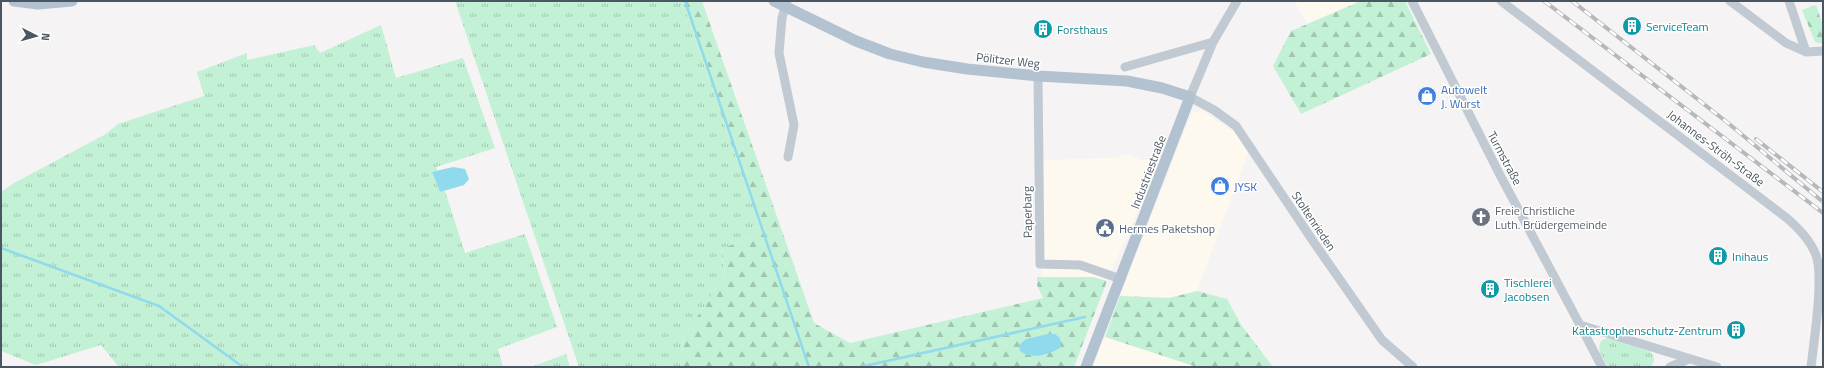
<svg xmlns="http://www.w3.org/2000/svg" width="1824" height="368" font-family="'Titillium Web',sans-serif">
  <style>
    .commercial { fill: #fdf9ef }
    .grass { fill: url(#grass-tufts) }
    .forest { fill: url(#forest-firs) }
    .water { fill: #90daee }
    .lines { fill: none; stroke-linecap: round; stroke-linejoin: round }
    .stream { stroke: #90daee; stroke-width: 2.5 }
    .minor { stroke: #c1cad2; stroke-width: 9 }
    .major { stroke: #b3c2d1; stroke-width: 11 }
    .rail-casing { stroke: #b5b8bd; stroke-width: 4 }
    .rail { stroke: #fff; stroke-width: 2.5; stroke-dasharray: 8; stroke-linecap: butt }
    .labels { text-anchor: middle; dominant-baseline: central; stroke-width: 3; stroke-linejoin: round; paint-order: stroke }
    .culture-label { font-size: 12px; fill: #0d838f; stroke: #fff; text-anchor: start }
    .street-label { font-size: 12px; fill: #4a5661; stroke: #fff }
    .shop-label { font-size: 12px; fill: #366cbe; stroke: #fff; text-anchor: start }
    .worship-label { font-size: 12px; fill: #5b616d; stroke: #fff; text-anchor: start }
    .service-label { font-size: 12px; fill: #4e5e75; stroke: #fff; text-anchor: start }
  </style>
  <defs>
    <pattern id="grass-tufts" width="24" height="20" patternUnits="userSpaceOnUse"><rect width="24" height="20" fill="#c3f1d5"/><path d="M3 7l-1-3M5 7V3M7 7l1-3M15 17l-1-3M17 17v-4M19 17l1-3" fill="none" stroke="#a0c6b0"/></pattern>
    <pattern id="forest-firs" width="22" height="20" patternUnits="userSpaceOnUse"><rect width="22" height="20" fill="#c3f1d5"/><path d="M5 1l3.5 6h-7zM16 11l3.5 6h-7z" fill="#a0c6b0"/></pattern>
  </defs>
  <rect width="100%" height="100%" fill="#f5f3f3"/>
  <path class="commercial" d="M1294 1H1361L1307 24Z
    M1203 111 1234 132 1249 151 1197 291 1169 298 1120 296 1192 112Z
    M1126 154 1142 160 1162 157 1107 281 1093 277H1042V160L1112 158Z
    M1105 337 1197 367H1093Z"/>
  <path class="grass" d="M455 1H682L762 233 721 249 725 275 683 338 680 367H579Z
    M381 25 396 78 463 58 495 148 436 167 437 171 432 172 440 192 445 191 465 253 525 234 557 327 498 349 503 367H119L101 345 36 365 1 351V192L14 183 106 134 118 124 204 96 197 72 247 53V60L314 45 320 53Z
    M1608 338 1649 351C1655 355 1656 362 1650 367H1608C1603 357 1595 350 1602 340Z
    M566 354 570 367H531Z"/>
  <path class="forest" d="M682 1H702L814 323 850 343 1043 298 1037 285V277H1093L1107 281 1074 367H680L683 338 725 275 721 249 762 233Z
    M1361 1H1405L1431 54 1301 114 1273 66 1291 31Z
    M1816 5 1823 26V44L1815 42 1802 10Z
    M1197 291 1227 299 1242 326 1273 367H1197L1105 337 1120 296 1169 298Z"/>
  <path class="water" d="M453 167 465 169 469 179 464 185 440 192 432 172Z
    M1048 334H1055L1060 338 1061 347C1050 355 1031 360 1020 351L1019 345 1026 339Z"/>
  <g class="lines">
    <path class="stream" d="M685 1 809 367
      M1 248 159 306 243 367
      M860 367 1085 317"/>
    <path class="minor" d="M787 1 782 18 779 53 794 125 788 157
      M1237 1 1213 42 1190 97 1214 110 1236 126 1315 244 1382 340 1413 367
      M1412 1 1500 175 1580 325 1717 367
      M1501 1 1788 219C1800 230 1810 240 1816 255 1824 278 1814 340 1811 367
      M1730 1 1786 43 1806 52 1823 51
      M1789 1 1806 52
      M1125 67 1213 42
      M1038 76 1040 264 1080 265 1121 279
      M1580 325 1602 367
      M1670 367 1689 359"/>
    <path class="major" d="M14 1 38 4 72 1
      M774 1 856 41 890 54 923 62 967 69 1038 76 1127 81 1162 88 1190 97 1086 367"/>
    <g class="rail-casing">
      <path id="rail" d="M1544 1 1823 213
        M1572 1 1728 123 1823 202
        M1756 139 1823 192"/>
    </g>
    <use href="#rail" class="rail"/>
  </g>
  <defs>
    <g id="building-disc" transform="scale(1)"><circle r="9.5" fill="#0f9aa8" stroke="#fff"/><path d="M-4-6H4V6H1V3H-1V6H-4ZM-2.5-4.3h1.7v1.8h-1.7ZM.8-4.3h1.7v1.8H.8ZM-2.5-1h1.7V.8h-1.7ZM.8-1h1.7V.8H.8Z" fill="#fff"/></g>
    <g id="shop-disc" transform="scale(1)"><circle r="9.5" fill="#3f7fe0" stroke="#fff"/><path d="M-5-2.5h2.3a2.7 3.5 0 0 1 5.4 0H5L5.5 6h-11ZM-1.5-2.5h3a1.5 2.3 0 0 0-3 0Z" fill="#fff"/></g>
    <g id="church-disc" transform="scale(1)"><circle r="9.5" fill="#6b7280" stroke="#fff"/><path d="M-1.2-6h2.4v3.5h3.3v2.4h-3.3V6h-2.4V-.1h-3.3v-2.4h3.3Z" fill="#fff"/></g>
    <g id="civic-disc" transform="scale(1)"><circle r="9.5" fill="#5c6f8a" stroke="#fff"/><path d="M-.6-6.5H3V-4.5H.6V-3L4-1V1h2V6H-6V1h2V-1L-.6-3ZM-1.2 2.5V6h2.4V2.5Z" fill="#fff"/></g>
  </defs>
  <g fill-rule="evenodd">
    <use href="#building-disc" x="1632" y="26"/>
    <use href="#building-disc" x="1043" y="29"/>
    <use href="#shop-disc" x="1427" y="96"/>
    <use href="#shop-disc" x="1220" y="186"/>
    <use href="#church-disc" x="1481" y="217"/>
    <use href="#civic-disc" x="1105" y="228"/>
    <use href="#building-disc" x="1718" y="256"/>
    <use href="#building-disc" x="1490" y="289"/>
    <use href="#building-disc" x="1736" y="330"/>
  </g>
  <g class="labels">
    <g class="culture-label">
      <text x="1646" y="26">ServiceTeam</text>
      <text x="1057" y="29">Forsthaus</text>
      <text x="1732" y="256">Inihaus</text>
      <text x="1504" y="282">Tischlerei<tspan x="1504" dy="14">Jacobsen</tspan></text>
      <text x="1722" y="330" text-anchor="end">Katastrophenschutz-Zentrum</text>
    </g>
    <g class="street-label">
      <text transform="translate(1008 60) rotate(6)">Pölitzer Weg</text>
      <text transform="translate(1716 148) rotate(37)">Johannes-Ströh-Straße</text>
      <text transform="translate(1505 158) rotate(62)">Turmstraße</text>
      <text transform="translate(1148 172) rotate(-69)">Industriestraße</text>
      <text transform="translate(1027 212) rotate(-91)">Paperbarg</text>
      <text transform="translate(1314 221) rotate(56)">Stoltenrieden</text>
    </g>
    <g class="shop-label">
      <text x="1441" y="89">Autowelt<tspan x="1441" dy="14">J. Wurst</tspan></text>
      <text x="1234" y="186">JYSK</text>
    </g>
    <g class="worship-label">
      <text x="1495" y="210">Freie Christliche<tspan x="1495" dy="14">Luth. Brüdergemeinde</tspan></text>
    </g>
    <g class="service-label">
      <text x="1119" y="228">Hermes Paketshop</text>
    </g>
  </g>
  <rect width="1824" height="368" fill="none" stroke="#4a5661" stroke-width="4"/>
  <g transform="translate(36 36) rotate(96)" stroke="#ffffff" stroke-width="3" paint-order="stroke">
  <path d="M0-3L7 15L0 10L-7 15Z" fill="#4a5661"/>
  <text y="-6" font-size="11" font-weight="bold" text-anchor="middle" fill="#4a5661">N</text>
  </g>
</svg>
